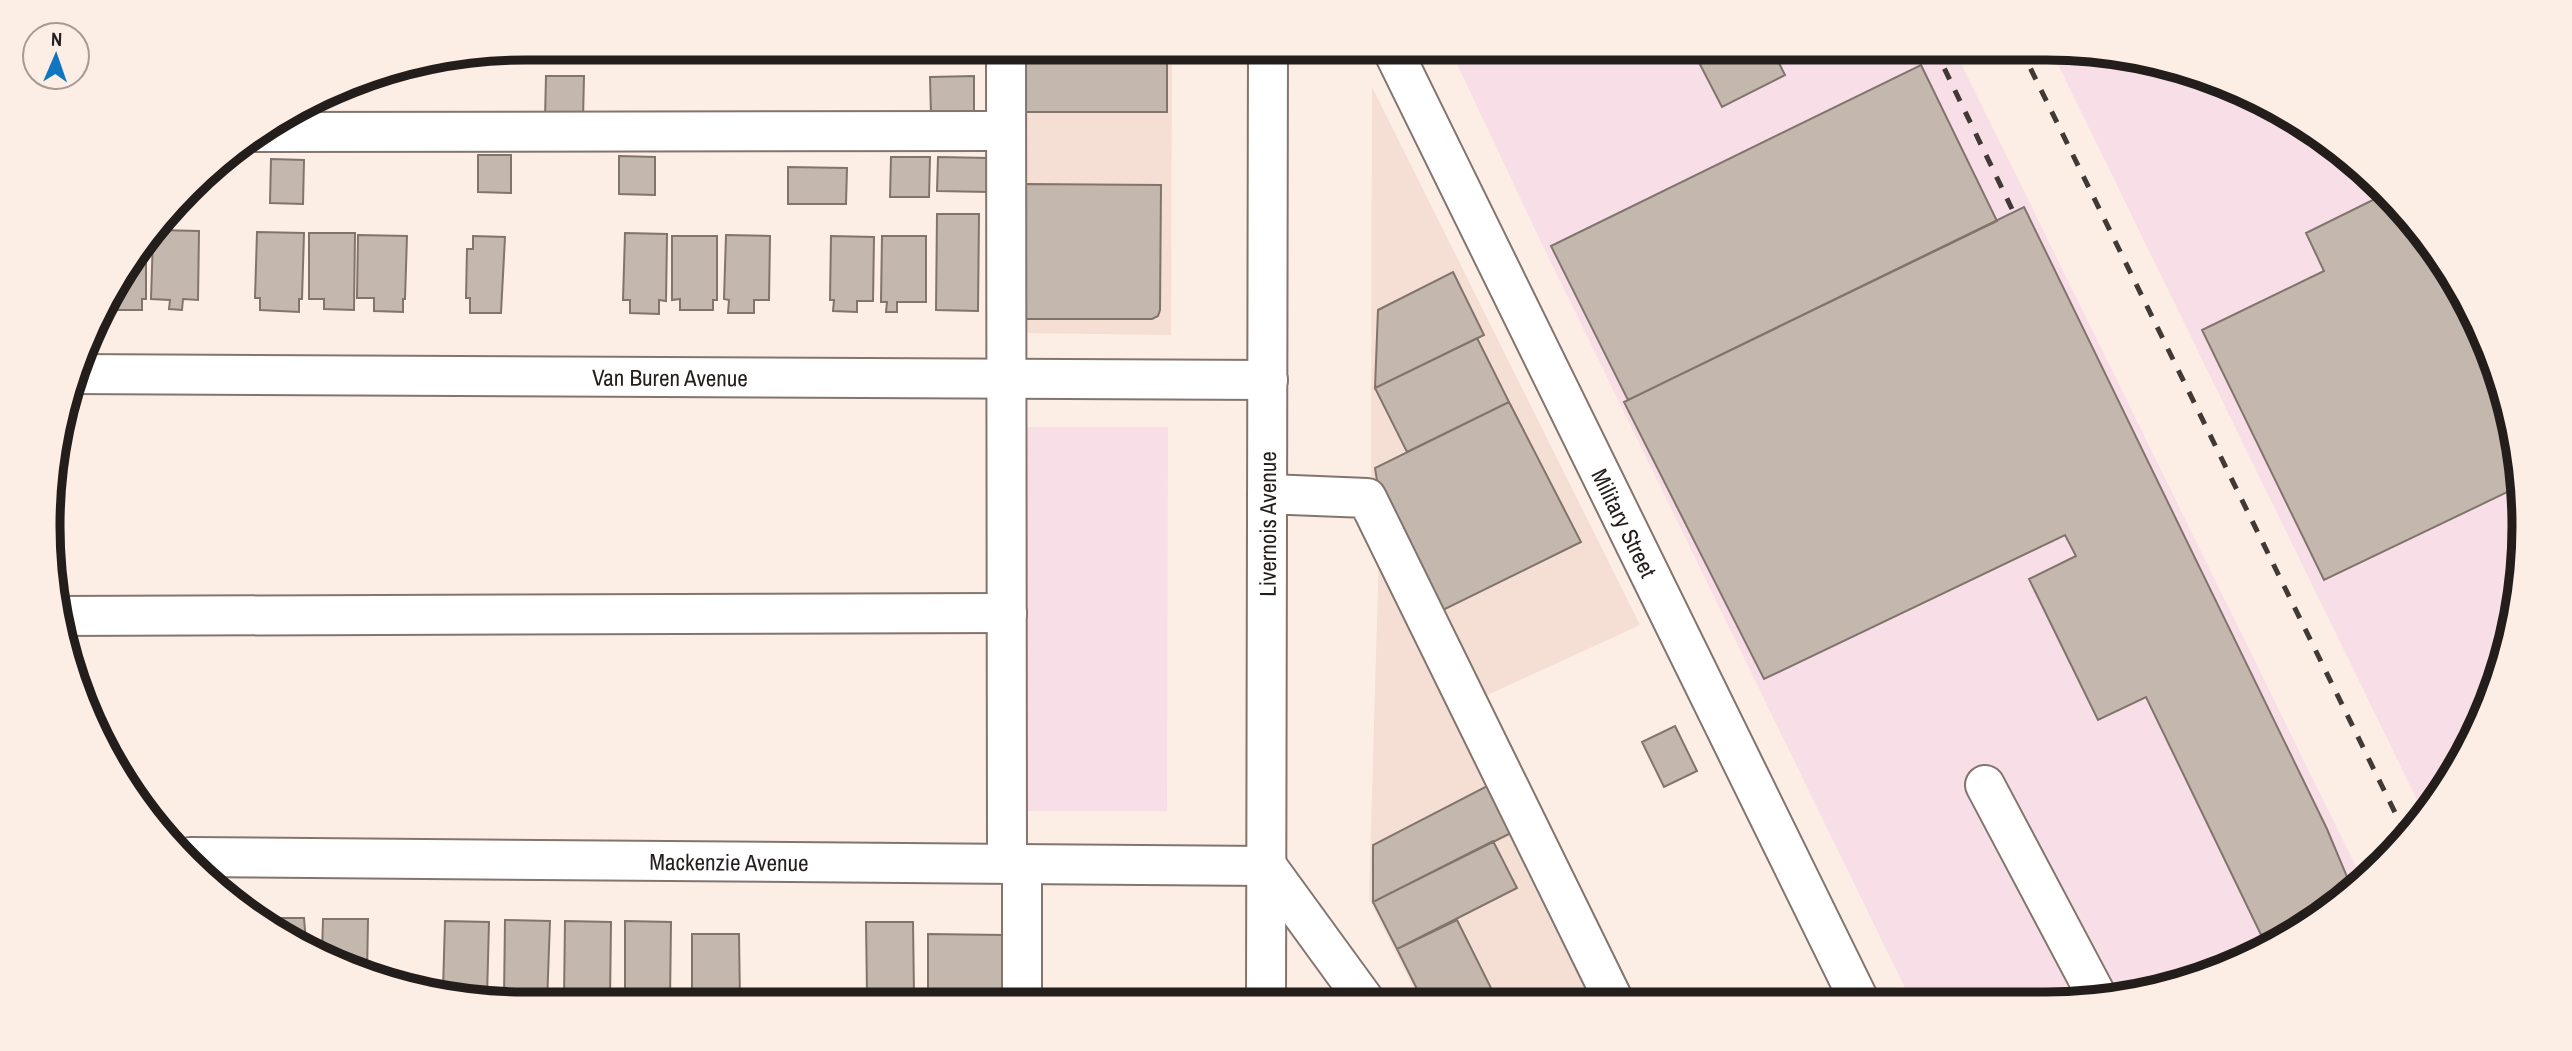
<svg xmlns="http://www.w3.org/2000/svg" width="2572" height="1051" font-family="'Archivo Narrow',sans-serif">
  <style>
    .built { fill: #f5ded3 }
    .industrial { fill: #f8dee7 }
    .building { fill: #c4b7ae; stroke: #81746c; stroke-width: 2 }
    .lines { fill: none; stroke-linecap: round; stroke-linejoin: round }
    .minor-casing { stroke: #82756e; stroke-width: 42 }
    .major-casing { stroke: #82756e; stroke-width: 42 }
    .minor { stroke: #fff; stroke-width: 38 }
    .major { stroke: #fff; stroke-width: 38 }
    .rail { stroke: #403936; stroke-width: 5; stroke-dasharray: 12 12; stroke-linecap: butt }
    .labels { text-anchor: middle; dominant-baseline: central; stroke-width: 5; stroke-linejoin: round; paint-order: stroke }
    .street-label { font-size: 23px; fill: #231e1b; stroke: #fcede5 }
    .rim { fill: none; stroke: #231e1b; stroke-width: 9 }
  </style>
  <rect width="100%" height="100%" fill="#fcede5"/>
  <path class="built" d="M1024 47H1172L1171 335 1024 333Z
    M1372 87 1640 625 1481 698 1371 477Z
    M1379 553 1599 1001H1420L1369 899Z"/>
  <path class="industrial" d="M1449 47H1953L2364 883 2362 885 2230 967 2109 1000H1911L1540 240Z
    M2050 48 2200 73 2285 111 2362 166 2426 234 2475 314 2508 401 2524 494 2521 588 2499 679 2444 792 2424 814Z
    M1026 427H1168L1167 811H1025Z"/>
  <path class="building" d="M1060 47H1167V112H1025V56H1060Z
    M1691 47H1771L1785 75 1722 107Z
    M1921 65 1997 221 1628 400 1551 246Z
    M546 76H584L583 119H545Z
    M974 76V115H931L930 77Z
    M478 155H511V193L478 192Z
    M619 156 655 157V195L619 194Z
    M891 157H930L929 197H890Z
    M938 157 989 158 988 192 937 191Z
    M271 159 304 160 303 204 270 203Z
    M788 167 847 168 846 204H788Z
    M1025 184 1161 185 1160 310 1158 316 1152 319H1024Z
    M2387 193 2426 234 2475 314 2508 401 2522 485 2324 580 2202 330 2324 271 2306 233Z
    M2024 207 2327 829 2353 891 2266 945 2146 697 2098 720 2029 579 2076 556 2065 535 1764 679 1624 402Z
    M937 214H979L978 311 936 310Z
    M157 230 199 231 198 300 183 299 182 310 169 309 170 300 151 299 153 236Z
    M257 232 304 233 302 299H299V312L260 310V298H255Z
    M309 233H355L354 310 324 309V299H309Z
    M625 233 667 234 666 301 659 300V314L630 313V300H623Z
    M358 235 407 236 405 299H403V312L374 311V298H357Z
    M726 235 770 236 769 300H754V313H728L729 300 724 299Z
    M473 236 505 237 501 313H470V298H466L467 249H473Z
    M672 236H717V300H713V310H680V299L672 300Z
    M831 236 874 237 873 301H857V312L833 311 834 300H830Z
    M882 236H926V302H897V312H886L887 302H881Z
    M146 244V299H142V310H104V302L111 287Z
    M1453 272 1484 335 1375 388 1378 310Z
    M1477 338 1509 402 1407 452 1375 388Z
    M1509 402 1581 542 1441 611 1378 487 1375 468Z
    M1675 726 1697 771 1664 787 1642 742Z
    M1491 784 1515 831 1373 902V845Z
    M1493 841 1517 888 1397 949 1373 902Z
    M264 918H304L306 943 264 921Z
    M323 919H368L367 976 322 952Z
    M505 920 550 921 547 1004H527V998H504Z
    M1457 920 1494 994 1479 1001H1423L1397 949Z
    M445 921 489 922 487 997 443 990Z
    M565 921 611 922 610 1000H603V1004H586V1000L564 999Z
    M625 921 671 922 670 1001 668 1003H650V1000H625Z
    M866 922H913L914 995 900 996V1001H881V992H867Z
    M692 934H739L740 1003H692Z
    M928 934 1004 935 1003 993H973V1003H960V993H928Z"/>
  <g class="lines">
    <g class="minor-casing">
      <g id="minor">
        <path d="M1006 47 1007 864"/>
        <path id="s1" d="M1391 47 1859 1000"/>
        <path d="M257 132 1006 131"/>
        <path id="s2" d="M72 374 1268 380"/>
        <path d="M1267 494 1367 498 1614 1001"/>
        <path d="M56 616 1007 613"/>
        <path d="M1985 785 2099 1000"/>
        <path id="s3" d="M190 857 1267 866 1366 1002"/>
        <path d="M1022 1002V865"/>
      </g>
    </g>
    <g class="major-casing">
      <g id="major">
        <path id="s4" d="M1266 1002 1268 47"/>
      </g>
    </g>
    <use href="#minor" class="minor"/>
    <use href="#major" class="major"/>
    <path class="rail" d="M1934 47 2012 209
      M2020 47 2406 835"/>
  </g>
  <g class="labels">
    <g class="street-label">
      <text stroke="none"><textPath href="#s2" startOffset="598">Van Buren Avenue</textPath></text>
      <text stroke="none"><textPath href="#s1" startOffset="530">Military Street</textPath></text>
      <text stroke="none"><textPath href="#s4" startOffset="478">Livernois Avenue</textPath></text>
      <text stroke="none"><textPath href="#s3" startOffset="539">Mackenzie Avenue</textPath></text>
    </g>
  </g>
  <path d="M0 0H2572V1051H0ZM526 60H2046A466 466 0 0 1 2512 526V526A466 466 0 0 1 2046 992H526A466 466 0 0 1 60 526V526A466 466 0 0 1 526 60Z" fill="#fcede5" fill-rule="evenodd"/>
  <path class="rim" d="M526 60H2046A466 466 0 0 1 2512 526V526A466 466 0 0 1 2046 992H526A466 466 0 0 1 60 526V526A466 466 0 0 1 526 60Z"/>
  <g transform="translate(56 56) rotate(2)"><circle r="33" fill="#fcede5" stroke="#a59a94" stroke-width="2"/>
  <path d="M0-5L12 26L0 18L-12 26Z" fill="#1176c1"/>
  <text y="-10" font-size="19" font-weight="bold" text-anchor="middle" fill="#231e1b">N</text>
  </g>
</svg>
